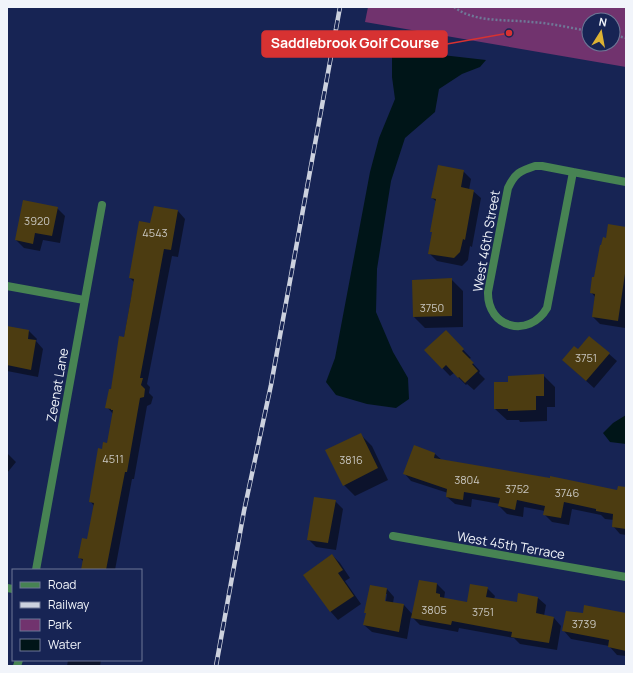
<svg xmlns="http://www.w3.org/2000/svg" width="633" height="673" font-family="Manrope,sans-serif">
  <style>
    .green { fill: #71336e; fill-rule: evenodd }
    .water { fill: #001518 }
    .shadow { fill: #0007; fill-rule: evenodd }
    .building { fill: #4c3c11 }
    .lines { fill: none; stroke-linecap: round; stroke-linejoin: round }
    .path { stroke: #6f7897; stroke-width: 2.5; stroke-dasharray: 2 2; stroke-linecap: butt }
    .minor { stroke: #478353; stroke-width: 8 }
    .rail-casing { stroke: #ccd1de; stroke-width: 4.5 }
    .rail { stroke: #172454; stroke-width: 3; stroke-dasharray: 9; stroke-linecap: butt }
    .labels { text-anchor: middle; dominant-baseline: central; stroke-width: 3; stroke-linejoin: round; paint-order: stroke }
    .number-label { font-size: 11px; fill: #c8c6c0 }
    .street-label { font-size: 13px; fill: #f1f4fa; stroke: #172454 }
    .leader { fill: none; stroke: #d73232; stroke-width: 1.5 }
    .callout-dot { fill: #d73232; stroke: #172454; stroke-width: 1.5 }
    .callout { fill: #d73232; stroke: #d73232; stroke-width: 1.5 }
    .callout-label { font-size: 14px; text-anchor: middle; font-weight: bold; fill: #fff }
  </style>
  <rect width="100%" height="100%" fill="#172454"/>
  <path class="green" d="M368 7H626V67L365 22ZM589 20H613V44H589Z"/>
  <path class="water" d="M412 44 442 55 486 60 480 67 462 74 439 89 435 112 405 138 391 181 377 269 376 312 393 352 408 378 409 399 396 408 367 404 336 395 326 382 335 358 370 172 379 138 395 99 392 77V56L398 45Z
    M626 415V444L610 442 603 433 613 423Z"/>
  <path class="shadow" d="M463 171 471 179 469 190 473 191 481 198 472 247 470 246 468 260 462 266 437 261 429 253 433 233 431 231 437 202 432 198Z
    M57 208 65 216 60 243 43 240 40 251 24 248 16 240Z
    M178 211 185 219 178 257 172 256 147 384 150 387 149 393 153 397 151 404 147 406 134 479H132L115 570H82L84 562 79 557 88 541 94 506 90 501 103 450 108 444 113 414 107 407 124 338 134 282 130 278 151 225Z
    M626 228V324L625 328 600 324 593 317 595 297 591 292 607 239Z
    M451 279 463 291V327L425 328 414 317Z
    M7 327 29 331 37 339 36 341 43 349 38 377 7 371Z
    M453 339 471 358 469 359 480 371 479 373 485 379 474 390 467 384 466 385 454 373 450 376 425 350Z
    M578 351 609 354 617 361 594 388 563 360Z
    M543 375 555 387V407H547V421L520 422 519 420H507L495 409Z
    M360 434 372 446 388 480 355 496 344 485Z
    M7 453 16 462 7 473Z
    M435 454 442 460 626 492V535L620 534 613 526 614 520 605 519 601 515 572 509 569 525 552 522 544 514 545 511 524 507 523 517 507 514 499 506 500 504 472 499 471 507 455 504 447 497 448 493 411 481 404 473Z
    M335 501 343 509 336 550 316 547 308 539Z
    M332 555 340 563 350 578 345 581 361 604 338 620 331 612 304 575Z
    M420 581 437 584 445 592 444 599 468 603 487 588 495 596 494 599 518 603 538 598 546 605 544 616 554 618 561 626 557 650 520 644 514 638 459 628 458 632 420 625 411 616 407 639 372 632 364 625 367 614 365 612 387 589 394 597 393 603 404 605 413 615ZM385 594H387L385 606Z
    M626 614V656L617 655 609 646 571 639 564 631 583 615Z
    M68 660H101L100 666H67Z"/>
  <path class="building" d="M438 165 464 170 461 187 474 190 465 240 463 239 460 252 454 258 428 254 432 232H430L436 199 431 198Z
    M23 200 58 207 52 236 35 233 33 244 15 240Z
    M154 206 178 210 171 250 164 249 140 378H143L141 385 145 389 144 397 140 398 127 472H125L106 570H81L83 559 78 558 82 538 87 539 94 503 89 502 98 448 102 449 103 442 107 443 113 410H111V409L105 408 109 389H111L119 336 124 337 131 298 134 279 129 278 139 221 150 223Z
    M608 224 626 227V267L618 321 592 317 595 294 590 293 592 277H594L600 245H601L603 237 606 238Z
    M452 278V316L413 317 412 280Z
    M7 326 29 330 28 339 36 340 31 370 7 365Z
    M446 330 464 349 462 351 474 363 472 364 478 371 465 383 459 377 458 378 446 365 442 369 424 350Z
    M589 336 610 353 586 381 562 360 574 346 578 349Z
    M544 374V396H536V410L508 411V409H494V382H508V376Z
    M361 433 378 468 343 486 325 450Z
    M414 445 435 453 434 458 550 478V476L617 490 618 486 626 487V529L612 527 613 514 596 511V509L564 502 561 518 543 515 545 506 517 500 515 510 498 506 500 498 464 492 463 500 446 497 447 489 403 474Z
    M314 497 336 500 328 543 307 540Z
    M332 554 343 570 338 573 354 596 330 612 303 575Z
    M419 580 437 583 436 593 440 594V597L467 602 470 584 488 587 486 597 517 602 518 593 538 597 536 613 554 617 549 643 511 637 512 632 452 621 451 625 411 618Z
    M370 585 387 588 385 601 404 604 399 632 363 625 366 613H364Z
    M584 605 626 613V651L608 647 609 640 562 631 566 611 583 613Z"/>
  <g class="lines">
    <path class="path" d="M454 7C475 23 506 19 531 22 551 23 570 28 589 31
      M613 35 626 38"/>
    <path class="minor" d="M535 166H542L573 172 547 308C529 339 487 328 488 292L508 188C515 173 520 171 535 166Z
      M573 172 626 182
      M7 286 84 300
      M393 536 626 577
      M36 570 102 205
      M7 588 13 589
      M17 666 19 660"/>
    <g class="rail-casing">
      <path id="rail" d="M216 666 244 511 271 385 340 7"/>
    </g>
    <use href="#rail" class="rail"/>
  </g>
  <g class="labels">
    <g class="number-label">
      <text x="37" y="220">3920</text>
      <text x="155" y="232">4543</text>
      <text x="432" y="307">3750</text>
      <text x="586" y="357">3751</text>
      <text x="113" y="458">4511</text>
      <text x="351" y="459">3816</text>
      <text x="467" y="479">3804</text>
      <text x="517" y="488">3752</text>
      <text x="567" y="492">3746</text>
      <text x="434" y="609">3805</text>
      <text x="483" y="611">3751</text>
      <text x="584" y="623">3739</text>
    </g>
    <g class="street-label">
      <text transform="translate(486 241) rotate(-80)">West 46th Street</text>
      <text transform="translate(57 385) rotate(-80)">Zeenat Lane</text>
      <text transform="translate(511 545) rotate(10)">West 45th Terrace</text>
    </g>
  </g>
  <path class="leader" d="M509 33L447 44"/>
  <circle class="callout-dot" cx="509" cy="33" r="4"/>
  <rect class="callout" x="262" y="31" width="185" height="26" rx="4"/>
  <g class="callout-label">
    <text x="355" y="48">Saddlebrook Golf Course</text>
  </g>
  <rect width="633" height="673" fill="none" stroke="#f1f4fa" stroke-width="16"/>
  <rect x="12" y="569" width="130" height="92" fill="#172454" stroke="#6e7796"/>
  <rect x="20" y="582" width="20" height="6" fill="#478353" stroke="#6e7796"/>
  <text x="48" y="589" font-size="12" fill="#f1f4fa">Road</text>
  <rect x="20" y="602" width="20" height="6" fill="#ccd1de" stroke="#6e7796"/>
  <text x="48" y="609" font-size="12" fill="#f1f4fa">Railway</text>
  <rect x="20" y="619" width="20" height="12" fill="#71336e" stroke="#6e7796"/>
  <text x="48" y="629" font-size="12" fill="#f1f4fa">Park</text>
  <rect x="20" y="639" width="20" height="12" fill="#001518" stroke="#6e7796"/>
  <text x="48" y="649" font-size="12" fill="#f1f4fa">Water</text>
  <g transform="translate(601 32) rotate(11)"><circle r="19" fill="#172454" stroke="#6e7796"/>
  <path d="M0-3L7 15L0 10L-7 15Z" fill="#ddb233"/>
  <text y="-6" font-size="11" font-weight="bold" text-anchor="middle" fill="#f1f4fa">N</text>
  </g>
</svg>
